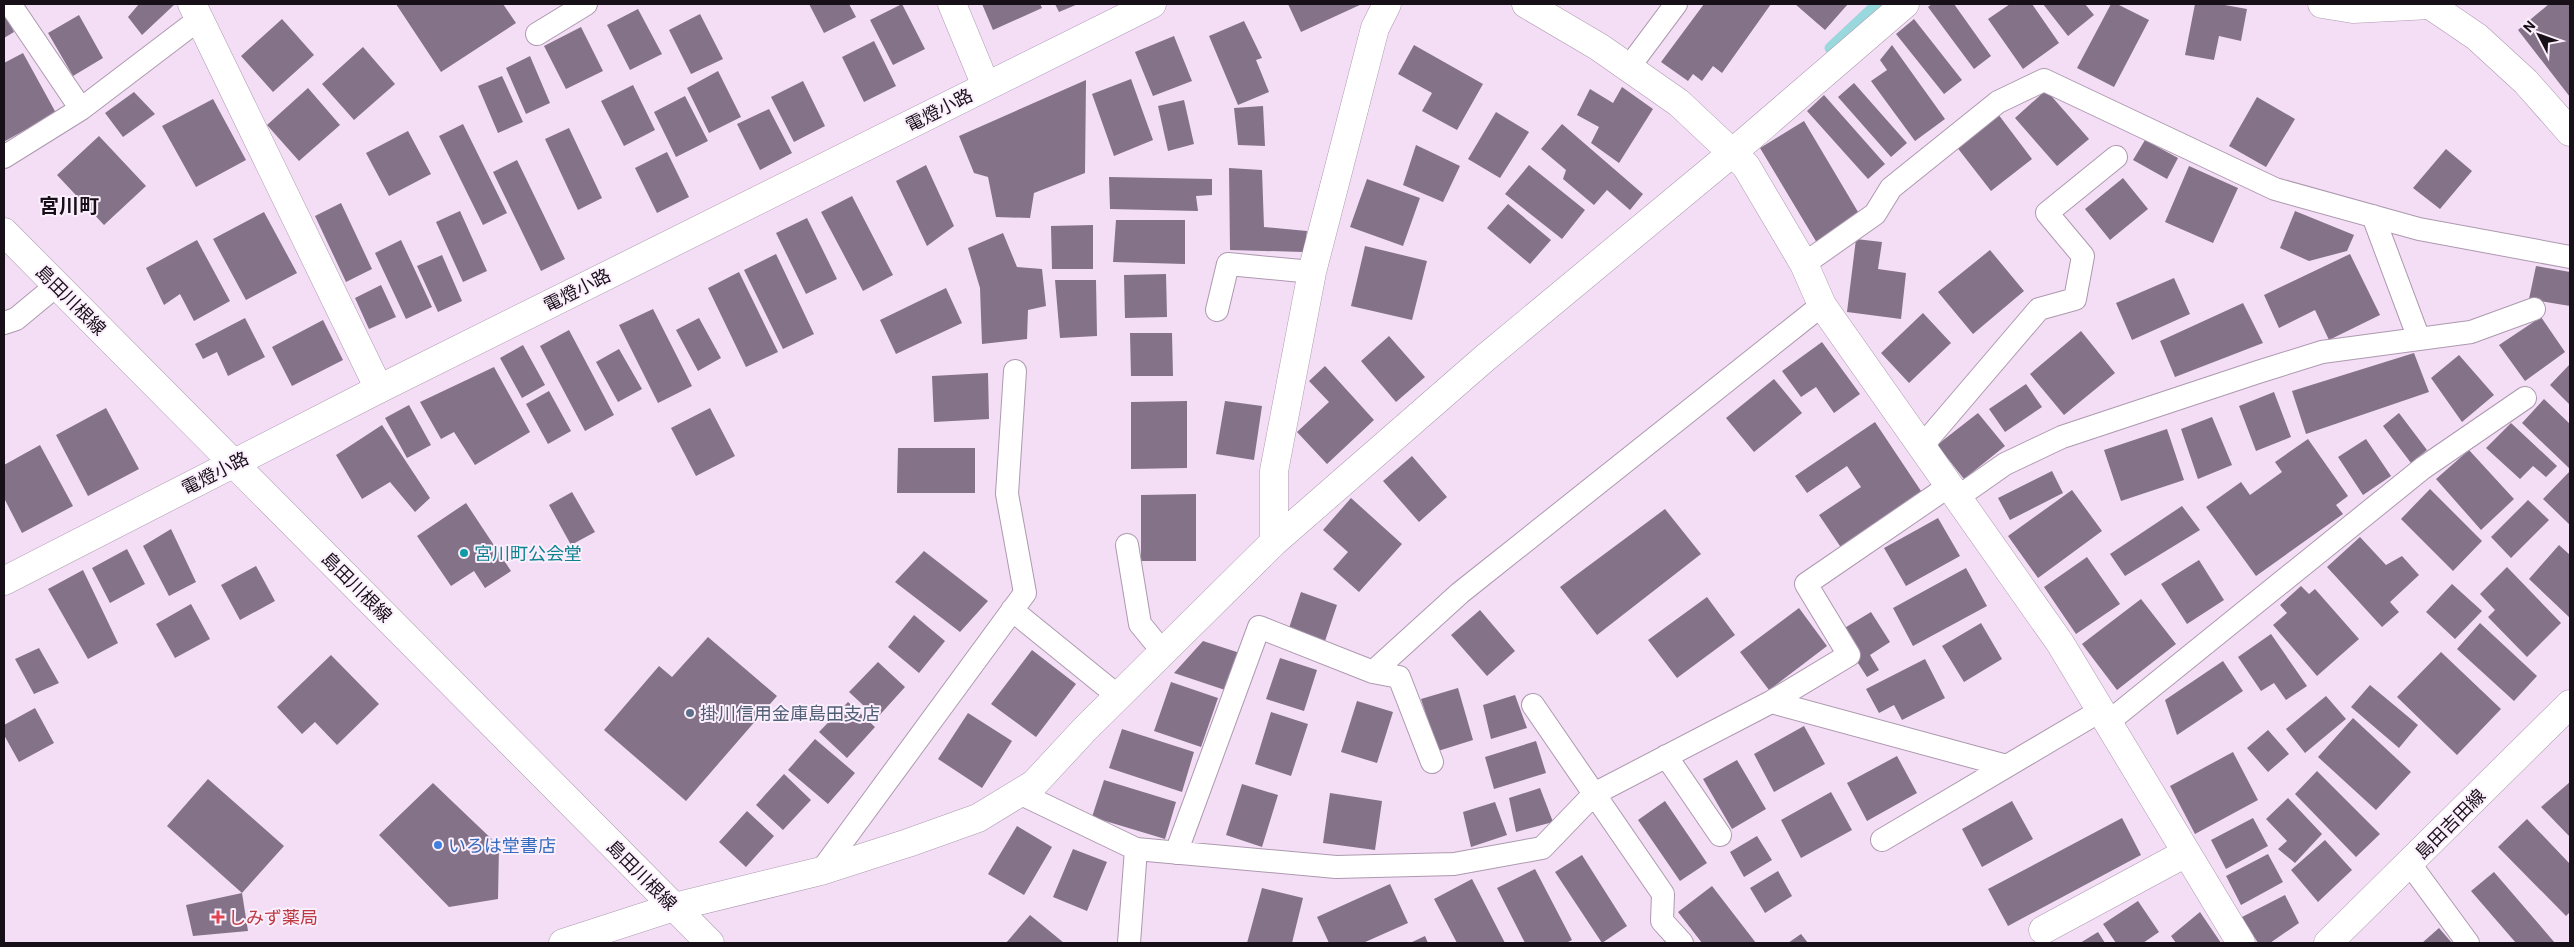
<svg xmlns="http://www.w3.org/2000/svg" width="2574" height="947" font-family="Roboto,'Noto Sans JP',sans-serif">
  <style>
    .lines { fill: none; stroke-linecap: round; stroke-linejoin: round }
    .stream { stroke: #99d8dc; stroke-width: 11 }
    .building { fill: #837288 }
    .lane-casing { stroke: #ad99af; stroke-width: 24 }
    .street-casing { stroke: #ad99af; stroke-width: 29 }
    .secondary-casing { stroke: #ad99af; stroke-width: 29 }
    .primary-casing { stroke: #ad99af; stroke-width: 29 }
    .lane { stroke: #fff; stroke-width: 22 }
    .street { stroke: #fff; stroke-width: 28 }
    .secondary { stroke: #fff; stroke-width: 28 }
    .primary { stroke: #fff; stroke-width: 28 }
    .culture-dot { fill: #0f9aa8; stroke: #fceffd; stroke-width: 2 }
    .service-dot { fill: #5c6f8a; stroke: #fceffd; stroke-width: 2 }
    .shop-dot { fill: #3f7fe0; stroke: #fceffd; stroke-width: 2 }
    .health-dot { fill: #e0444e; stroke: #fceffd; stroke-width: 2 }
    .labels { text-anchor: middle; dominant-baseline: central; stroke-width: 4; stroke-linejoin: round; paint-order: stroke }
    .street-label { font-size: 18px; fill: #181018; stroke: #fceffd }
    .culture-label { font-size: 18px; fill: #0d838f; stroke: #fceffd; text-anchor: start }
    .service-label { font-size: 18px; fill: #4e5e75; stroke: #fceffd; text-anchor: start }
    .shop-label { font-size: 18px; fill: #366cbe; stroke: #fceffd; text-anchor: start }
    .health-label { font-size: 18px; fill: #be3a42; stroke: #fceffd; text-anchor: start }
    .quarter-label { font-size: 20px; font-weight: bold; fill: #181018; stroke: #fceffd }
  </style>
  <rect width="100%" height="100%" fill="#f4def6"/>
  <g class="lines">
    <path class="stream" d="M1830 48 1877 4"/>
  </g>
  <path class="building" d="M139 4H175L142 35 128 17Z
    M396 4H503L516 23 441 72Z
    M809 4H849L856 17 824 33Z
    M902 4 925 49 893 65 870 20Z
    M982 4H1040L1042 8 993 30Z
    M1055 4H1078L1059 12Z
    M1288 4H1362L1301 32Z
    M1704 4H1771L1722 73 1713 66 1702 81 1693 74 1688 81 1661 62Z
    M1795 4H1848L1825 30Z
    M1932 4H1954L1991 56 1974 69 1928 7Z
    M2010 4H2032L2059 43 2023 69 1988 19Z
    M2043 4H2085L2094 15 2068 36Z
    M2111 4H2117L2149 20 2114 87 2077 68Z
    M2195 4H2219L2247 9 2241 41 2219 36 2214 60 2185 55Z
    M2549 4H2570V97L2518 30Z
    M638 9 662 54 630 70 607 25Z
    M4 13 14 32 4 38Z
    M700 14 723 59 691 74 669 30Z
    M79 15 103 58 73 76 48 33Z
    M282 19 314 55 273 92 241 56Z
    M1914 19 1962 80 1944 94 1896 34Z
    M1244 21 1262 58 1256 60 1269 92 1238 105 1209 36Z
    M581 27 603 71 566 89 544 46Z
    M1174 36 1192 81 1153 96 1135 52Z
    M874 41 896 86 864 102 842 57Z
    M1414 45 1483 84 1457 130 1422 111 1432 93 1398 74Z
    M1892 45 1945 119 1915 141 1871 81 1887 70 1880 60Z
    M363 47 395 84 354 120 322 84Z
    M23 53 56 113 5 141 4 63Z
    M530 56 550 103 526 114 506 68Z
    M718 71 741 117 709 133 687 88Z
    M502 76 523 122 498 133 478 86Z
    M1131 79 1153 140 1114 156 1092 94Z
    M1086 80 1085 173 1034 193 1030 218 996 217 988 177 974 173 959 136Z
    M803 81 825 126 794 142 771 97Z
    M1854 83 1907 143 1891 157 1838 97Z
    M633 85 655 130 624 146 601 101Z
    M1622 87 1653 109 1619 163 1591 143 1599 127 1577 115 1590 89 1613 103Z
    M308 88 340 125 299 161 267 125Z
    M2046 90 2089 139 2057 166 2015 118Z
    M134 92 155 114 123 137 105 113Z
    M1824 95 1885 164 1868 179 1807 111Z
    M685 96 708 141 676 157 654 112Z
    M2257 97 2295 119 2266 167 2229 146Z
    M213 99 246 160 196 187 162 126Z
    M1184 100 1194 144 1168 151 1158 106Z
    M1263 106 1265 146 1238 145 1234 108Z
    M769 109 792 153 760 170 737 124Z
    M1496 112 1529 132 1500 178 1468 159Z
    M1998 114 2032 159 1991 191 1956 146Z
    M1804 121 1861 217 1817 243 1760 148Z
    M463 124 507 213 483 225 439 136Z
    M1562 124 1643 194 1630 210 1607 190 1594 205 1563 179 1566 170 1541 149Z
    M569 128 602 198 578 210 545 139Z
    M408 131 431 174 389 196 366 153Z
    M99 136 146 186 104 225 57 175Z
    M2145 140 2178 158 2167 179 2133 160Z
    M1416 145 1460 166 1443 202 1403 185Z
    M2446 149 2472 171 2440 209 2413 188Z
    M667 152 689 197 657 213 635 168Z
    M517 160 565 259 541 271 493 172Z
    M926 165 954 226 927 246 896 181Z
    M1529 165 1585 210 1562 239 1505 194Z
    M2189 166 2238 188 2213 243 2165 222Z
    M1229 168 1262 170 1264 227 1307 231 1304 252 1230 250Z
    M1109 177 1212 179V195L1196 196 1198 211 1110 209Z
    M2123 178 2148 209 2110 240 2085 209Z
    M1367 179 1420 198 1403 246 1350 227Z
    M852 196 893 275 863 291 821 212Z
    M341 203 372 269 346 282 315 216Z
    M1508 204 1551 240 1530 264 1487 228Z
    M460 211 487 271 463 282 436 222Z
    M2295 211 2354 235 2347 251 2309 261 2280 248Z
    M264 212 297 273 246 300 213 239Z
    M807 218 837 279 806 294 776 233Z
    M1116 220H1185V264L1113 262Z
    M1093 225V269H1052L1051 226Z
    M1003 233 1017 267 1042 269 1046 306 1028 310 1027 339 982 344 980 288 968 248Z
    M1856 239 1882 242 1878 269 1906 273 1901 319 1847 312Z
    M197 240 230 301 194 321 180 294 164 305 146 268Z
    M401 240 432 307 406 319 375 253Z
    M1365 246 1427 261 1412 320 1351 306Z
    M1990 250 2024 291 1973 334 1938 292Z
    M776 254 814 334 783 349 744 270Z
    M2350 254 2380 315 2329 340 2315 310 2279 328 2264 295Z
    M442 255 462 301 438 312 417 266Z
    M2536 266 2570 272V306L2529 299Z
    M739 272 778 352 746 367 708 288Z
    M1166 274 1167 317 1125 318 1124 275Z
    M2174 278 2190 314 2132 340 2116 303Z
    M1055 280H1096L1097 336 1060 338Z
    M381 285 396 317 369 329 355 298Z
    M946 288 962 323 896 354 880 320Z
    M2243 303 2263 343 2175 377 2160 341Z
    M653 309 692 386 658 403 619 325Z
    M1923 313 1951 343 1909 383 1881 353Z
    M2541 317 2565 352 2525 381 2499 345Z
    M245 318 265 357 228 376 217 352 203 359 195 344Z
    M699 318 721 358 698 371 676 330Z
    M323 320 343 360 292 386 272 347Z
    M569 330 614 415 585 431 540 346Z
    M2081 331 2115 373 2064 415 2030 374Z
    M1130 333H1172L1173 376H1131Z
    M1389 336 1425 377 1396 402 1361 361Z
    M1822 342 1860 394 1834 413 1816 387 1801 397 1782 371Z
    M523 345 545 385 522 398 500 358Z
    M619 349 642 389 618 402 596 362Z
    M2414 353 2429 392 2306 434 2292 391Z
    M2459 355 2494 395 2462 422 2431 378Z
    M2570 364V405L2550 385Z
    M1325 366 1374 420 1327 464 1297 432 1329 402 1309 381Z
    M494 367 530 432 475 465 454 432 441 439 420 402Z
    M988 373 989 419 934 422 932 376Z
    M1774 379 1802 413 1754 452 1726 418Z
    M2026 384 2042 407 2005 432 1989 409Z
    M549 391 571 431 548 444 526 404Z
    M2274 392 2291 437 2256 451 2239 406Z
    M2544 399 2570 424V469L2522 423Z
    M1187 401V468L1131 469V402Z
    M1225 401 1262 406 1254 460 1216 454Z
    M409 405 431 445 407 458 385 418Z
    M106 408 139 469 88 496 56 435Z
    M710 408 735 456 696 476 671 428Z
    M1978 413 2005 446 1964 479 1937 445Z
    M2399 413 2427 450 2411 463 2383 426Z
    M2212 417 2232 465 2198 479 2181 429Z
    M1875 422 1923 494 1842 549 1819 515 1861 487 1847 466 1807 493 1795 476Z
    M2511 423 2557 466 2546 477 2533 466 2520 479 2486 448Z
    M382 425 430 498 415 512 390 482 362 499 336 455Z
    M2167 429 2184 480 2121 501 2104 450Z
    M2308 439 2348 496 2336 505 2343 514 2256 576 2206 507 2241 482 2250 495 2282 472 2275 462Z
    M2366 439 2391 476 2363 495 2338 457Z
    M40 445 73 506 22 533 4 498V465Z
    M898 448H975V493H897Z
    M2469 450 2514 499 2481 530 2436 479Z
    M1412 456 1447 497 1419 522 1383 481Z
    M2052 471 2063 493 2010 520 1998 498Z
    M2570 471V525L2543 499Z
    M2430 489 2482 541 2453 571 2401 519Z
    M2072 490 2102 531 2038 578 2008 536Z
    M572 492 595 532 571 545 549 505Z
    M1196 494V561H1141V495Z
    M1351 498 1402 544 1359 592 1333 569 1348 552 1323 530Z
    M2528 500 2549 520 2511 558 2491 537Z
    M466 503 511 571 485 588 474 571 451 586 417 536Z
    M2182 506 2200 530 2125 576 2110 554Z
    M1665 509 1701 554 1597 635 1560 587Z
    M1938 518 1960 556 1906 586 1884 548Z
    M171 529 196 582 169 596 143 546Z
    M2360 537 2386 565 2402 556 2419 575 2390 602 2399 612 2382 627 2327 567Z
    M2559 545 2570 555 2569 617 2529 579Z
    M127 549 145 584 110 603 92 568Z
    M924 551 988 601 960 632 895 582Z
    M2087 557 2120 604 2076 634 2044 587Z
    M2199 560 2224 600 2187 624 2161 584Z
    M256 566 275 601 240 620 221 585Z
    M2507 567 2561 623 2527 657 2488 617 2495 610 2480 594Z
    M1966 568 1987 606 1913 646 1893 608Z
    M83 570 118 643 88 659 48 589Z
    M2452 584 2482 611 2455 639 2426 612Z
    M2301 586 2309 594 2315 589 2359 639 2317 676 2273 625 2287 613 2280 605Z
    M1301 592 1337 605 1325 641 1289 628Z
    M1707 597 1735 635 1677 678 1648 640Z
    M2141 599 2176 644 2117 690 2082 644Z
    M191 604 210 639 175 658 156 624Z
    M1799 608 1827 646 1769 690 1740 652Z
    M1480 610 1515 651 1487 676 1451 635Z
    M1871 612 1890 642 1870 655 1879 670 1867 677 1838 632Z
    M914 615 945 641 919 673 888 647Z
    M1981 623 2002 659 1964 682 1942 646Z
    M2480 623 2537 676 2514 701 2457 649Z
    M2271 634 2307 686 2286 700 2274 683 2261 691 2238 657Z
    M708 637 777 696 686 801 604 730 659 666 672 677Z
    M1203 641 1243 654 1231 692 1174 673Z
    M39 648 59 683 34 694 15 659Z
    M1032 650 1076 684 1036 737 991 704Z
    M2441 652 2501 709 2457 755 2397 697Z
    M331 655 379 704 337 745 315 722 302 734 277 707Z
    M1280 658 1317 670 1304 711 1266 699Z
    M1925 659 1945 698 1902 720 1894 705 1879 713 1866 689Z
    M2223 661 2243 691 2177 735 2165 700Z
    M878 662 905 687 877 718 849 692Z
    M1171 682 1218 698 1201 747 1154 731Z
    M2370 685 2418 725 2399 748 2351 707Z
    M1458 688 1473 740 1438 751 1421 699Z
    M1515 695 1527 728 1491 739 1483 705Z
    M2326 696 2346 719 2305 753 2286 729Z
    M1357 701 1393 712 1377 763 1341 752Z
    M848 702 875 727 847 758 819 732Z
    M35 708 54 743 19 762 4 735V725Z
    M1271 712 1308 724 1291 776 1255 764Z
    M968 713 1012 741 982 788 938 759Z
    M2353 718 2411 772 2376 810 2318 757Z
    M1804 726 1825 764 1774 792 1754 754Z
    M1122 729 1194 752 1182 792 1109 768Z
    M2268 730 2289 754 2268 772 2247 748Z
    M815 739 855 773 828 804 788 770Z
    M1536 741 1546 773 1494 789 1485 757Z
    M2233 752 2258 800 2195 834 2170 786Z
    M1897 756 1917 793 1867 821 1847 783Z
    M1737 760 1766 809 1732 829 1703 779Z
    M2317 771 2380 834 2356 857 2295 794Z
    M784 774 811 800 783 830 756 805Z
    M208 779 284 846 242 893 248 931 193 936 186 905 242 893 167 826Z
    M1104 780 1176 802 1165 839 1092 817Z
    M2570 782V837L2541 807Z
    M433 783 499 846 498 899 449 907 379 835Z
    M1242 784 1278 795 1262 847 1226 835Z
    M1540 788 1553 822 1516 832 1509 798Z
    M1831 792 1852 830 1801 858 1781 820Z
    M1330 793 1382 801 1375 850 1323 843Z
    M2288 798 2322 834 2295 863 2278 849 2287 841 2266 819Z
    M1665 801 1707 863 1680 881 1638 820Z
    M2012 801 2033 839 1982 867 1962 829Z
    M1495 802 1507 835 1471 847 1463 812Z
    M747 811 774 836 746 867 719 842Z
    M2122 818 2141 855 2008 926 1988 889Z
    M2253 818 2268 846 2226 869 2211 840Z
    M2527 819 2570 864V912L2566 916 2498 847Z
    M1017 826 1052 847 1024 895 988 874Z
    M1757 836 1772 860 1744 877 1730 852Z
    M2325 840 2352 870 2318 902 2291 870Z
    M1073 849 1107 862 1087 911 1053 897Z
    M2268 854 2283 882 2241 905 2226 876Z
    M1582 855 1627 926 1602 943 1555 872Z
    M1535 869 1572 940 1566 943H1525L1497 888Z
    M1778 871 1792 896 1765 913 1750 888Z
    M2494 872 2555 943H2516L2471 891Z
    M1472 879 1505 943H1457L1434 899Z
    M1390 884 1408 923 1363 943H1329L1317 917Z
    M1712 886 1756 943H1702L1678 912Z
    M1262 888 1303 898 1292 943H1247Z
    M2285 895 2299 923 2270 943H2258L2242 917Z
    M2138 901 2159 932 2143 943H2116L2103 924Z
    M2200 912 2221 943H2176L2171 936Z
    M1030 915 1064 943H1006Z
    M2439 928 2452 943H2422Z
    M2098 932 2105 943H2080Z
    M1801 934 1808 943H1788Z
    M1425 936 1428 943H1410Z"/>
  <g class="lines">
    <g class="lane-casing">
      <path id="lane" d="M10 4 81 109
        M537 34 586 4
        M1629 67 1676 4
        M4 157 81 109 198 20
        M2373 216 2419 339
        M1804 264 1875 214 1891 188 1998 102 2044 80 2275 189 2419 229 2570 257
        M1217 310 1228 264 1312 272
        M4 323 16 319 57 285
        M1922 446 2039 309 2075 299 2083 256 2047 213 2116 157
        M1958 497 2005 464 2062 437 2258 372 2322 352 2471 332 2534 309
        M1127 545 1140 624 1163 652
        M1012 610 1118 696
        M1373 672 1460 593 1822 305
        M1771 702 1849 655 1806 584 1949 486
        M1533 705 1663 894 1662 921 1682 943
        M2107 723 2423 468 2525 398
        M1666 756 1720 835
        M1019 793 1136 849 1129 943
        M1882 840 2100 711
        M1136 849 1336 867 1454 864 1542 848 1594 794 1771 702 2007 766
        M1176 853 1259 627 1373 672 1399 677 1432 762
        M2410 864 2468 943
        M821 871 1025 593 1007 494 1015 371"/>
    </g>
    <g class="street-casing">
      <path id="street" d="M192 4 379 389
        M952 4 986 86
        M1526 4 1599 47 1679 103 1746 166 1804 264 1822 305 2060 643 2241 943
        M2322 4 2353 9 2430 5 2477 37 2526 82 2570 132
        M1274 542V471L1312 272 1375 28 1387 4
        M2043 930 2186 853
        M563 943 674 907 821 871 908 843 978 818 1034 784 1085 729 1274 542 1485 358 1732 153 1905 4"/>
    </g>
    <g class="secondary-casing">
      <path id="secondary" d="M4 581 379 389 1152 4"/>
    </g>
    <g class="primary-casing">
      <path id="primary" d="M4 232 710 943
        M2328 943 2570 704"/>
    </g>
    <use href="#lane" class="lane"/>
    <use href="#street" class="street"/>
    <use href="#secondary" class="secondary"/>
    <use href="#primary" class="primary"/>
  </g>
  <circle class="culture-dot" cx="464" cy="553" r="5"/>
  <circle class="service-dot" cx="690" cy="713" r="5"/>
  <circle class="shop-dot" cx="438" cy="845" r="5"/>
  <path class="health-dot" d="M215.5 909.5h5v5h5v5h-5v5h-5v-5h-5v-5h5z"/>
  <g class="labels">
    <g class="street-label">
      <text transform="translate(939 110) rotate(-27)">電燈小路</text>
      <text transform="translate(577 290) rotate(-27)">電燈小路</text>
      <text transform="translate(71 300) rotate(45)">島田川根線</text>
      <text transform="translate(215 473) rotate(-27)">電燈小路</text>
      <text transform="translate(357 587) rotate(45)">島田川根線</text>
      <text transform="translate(2450 824) rotate(-45)">島田吉田線</text>
      <text transform="translate(642 875) rotate(45)">島田川根線</text>
    </g>
    <g class="culture-label">
      <text x="474" y="553">宮川町公会堂</text>
    </g>
    <g class="service-label">
      <text x="700" y="713">掛川信用金庫島田支店</text>
    </g>
    <g class="shop-label">
      <text x="448" y="845">いろは堂書店</text>
    </g>
    <g class="health-label">
      <text x="228" y="917">しみず薬局</text>
    </g>
    <g class="quarter-label">
      <text x="69" y="206">宮川町</text>
    </g>
  </g>
  <rect width="2574" height="947" fill="none" stroke="#181018" stroke-width="10"/>
  <g transform="translate(2539 35) rotate(311)" stroke="#fceffd" stroke-width="4" paint-order="stroke">
  <path d="M0-4L9 19L0 12L-9 19Z" fill="#181018"/>
  <text y="-8" font-size="14" font-weight="bold" text-anchor="middle" fill="#181018">N</text>
  </g>
</svg>
